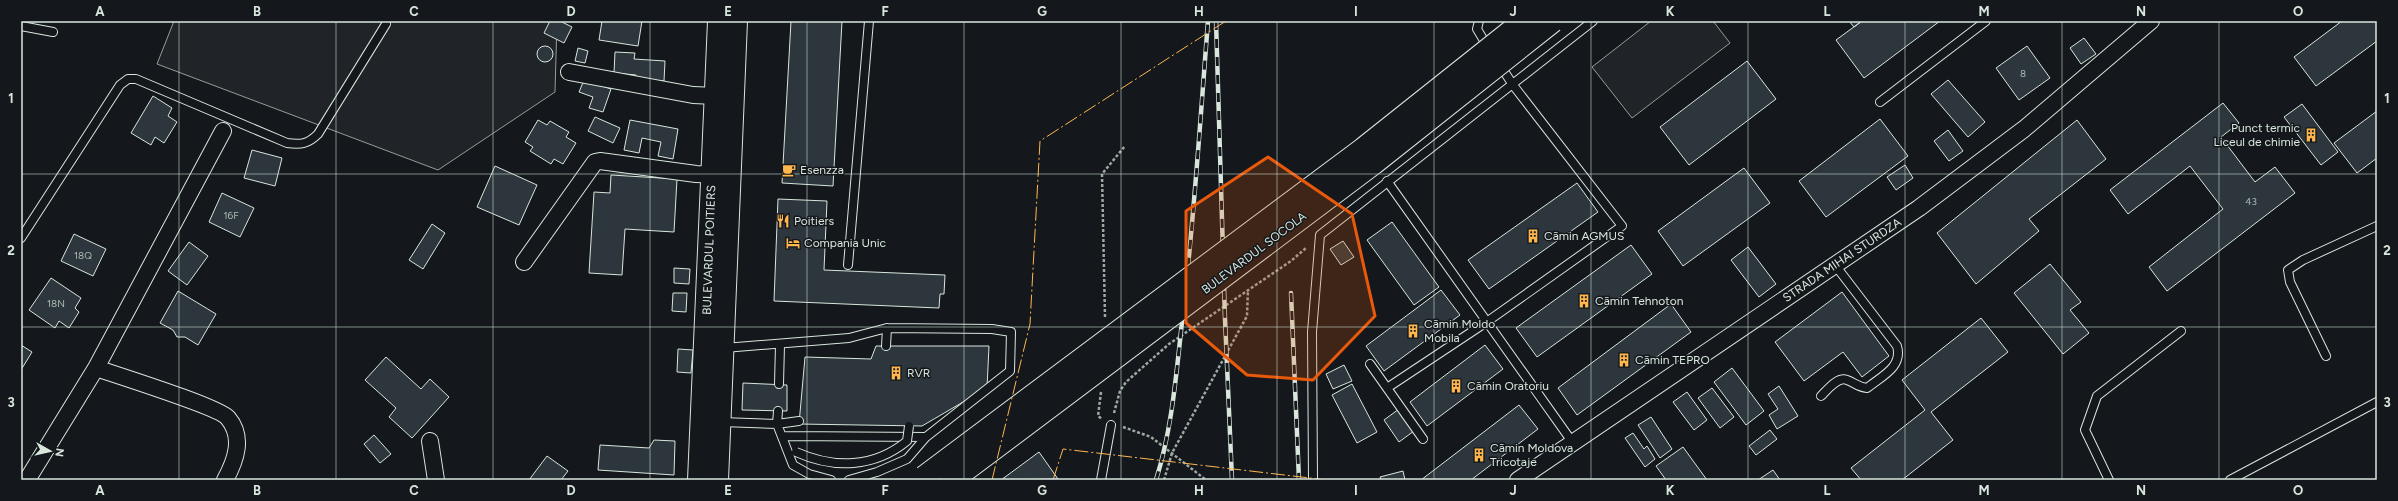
<svg xmlns="http://www.w3.org/2000/svg" width="2398" height="501" font-family="Figtree,sans-serif">
  <style>
    .green { fill: #202428; stroke: #939e99 }
    .building { fill: #2c363c; stroke: #d8e6dc }
    .lines { fill: none; stroke-linecap: round; stroke-linejoin: round }
    .lane-casing { stroke: #d8e6dc; stroke-width: 10 }
    .street-casing { stroke: #d8e6dc; stroke-width: 18 }
    .secondary-casing { stroke: #d8e6dc; stroke-width: 24 }
    .path { stroke: #9da8a2; stroke-width: 2.5; stroke-dasharray: 3 2; stroke-linecap: butt }
    .lane { stroke: #14181c; stroke-width: 8 }
    .street { stroke: #14181c; stroke-width: 16 }
    .secondary { stroke: #14181c; stroke-width: 22 }
    .rail-casing { stroke: #d8e6dc; stroke-width: 4.5 }
    .rail { stroke: #14181c; stroke-width: 3; stroke-dasharray: 9; stroke-linecap: butt }
    .lane-bridge-casing { stroke: #d8e6dc; stroke-width: 10; stroke-linecap: butt }
    .primary-bridge-casing { stroke: #d8e6dc; stroke-width: 24; stroke-linecap: butt }
    .lane-bridge { stroke: #14181c; stroke-width: 8 }
    .primary-bridge { stroke: #14181c; stroke-width: 22 }
    .power { stroke: #ffb74d; stroke-width: 1; stroke-dasharray: 14 3 2 3; stroke-linecap: butt }
    .marked { fill: #e8590c; fill-opacity: 0.2; stroke: #e8590c; stroke-width: 3; stroke-linejoin: round }
    .grid { fill: none; stroke: #d8e6dc; stroke-width: 1; stroke-opacity: 0.55 }
    .labels { text-anchor: middle; dominant-baseline: central; stroke-width: 3; stroke-linejoin: round; paint-order: stroke }
    .number-label { font-size: 10px; fill: #adbab4 }
    .poi-label { font-size: 12px; fill: #d8e6dc; stroke: #14181c; text-anchor: start }
    .street-label { font-size: 12px; fill: #d8e6dc; stroke: #14181c }
    .neatline { fill: none; stroke: #d8e6dc; stroke-width: 1.5 }
    .grid-label { font-size: 13px; text-anchor: middle; font-weight: bold; fill: #d8e6dc }
  </style>
  <rect width="100%" height="100%" fill="#14181c"/>
  <path class="green" d="M174 21H557L555 92 438 170 157 64Z
    M1651 21H1713L1730 43 1632 118 1592 67Z"/>
  <path class="building" d="M550 21H560L572 27 564 43 544 33Z
    M602 21H642L638 46 599 40Z
    M791 21H842L833 186 782 183Z
    M1849 21H1862L1854 27Z
    M1862 21H1940L1864 78 1836 40Z
    M2342 21H2377V41L2316 86 2294 57Z
    M2084 38 2096 54 2081 64 2070 48Z
    M2027 46 2050 78 2019 100 1996 68Z
    M537 54a8 8 0 1 1 16 0a8 8 0 1 1-16 0Z
    M578 48 588 51 585 63 575 61Z
    M615 52 635 53 634 59 665 61 664 81 636 80V75L614 73Z
    M1747 61 1776 99 1689 165 1660 127Z
    M584 80 611 89 603 112 589 108 593 97 579 92Z
    M1948 80 1985 122 1968 137 1931 94Z
    M153 96 172 108 168 116 177 122 164 143 155 137 151 145 131 133Z
    M2223 103 2239 123 2221 137 2255 182 2275 167 2295 193 2167 291 2149 267 2223 209 2190 166 2128 214 2110 190Z
    M2302 104 2338 152 2321 165 2284 117Z
    M2377 111V158L2357 173 2334 143Z
    M595 117 620 128 613 143 588 131Z
    M1880 119 1908 156 1826 217 1799 181Z
    M538 120 547 125 550 121 569 132 566 137 576 143 563 164 554 159 551 164 530 151 533 147 525 142Z
    M630 120 678 129 673 159 658 156 661 142 642 138 639 153 624 150Z
    M2077 120 2106 159 2029 219 2039 231 1976 284 1937 233Z
    M1948 130 1963 151 1949 161 1934 141Z
    M252 150 282 158 275 186 244 178Z
    M1905 165 1913 178 1896 190 1887 177Z
    M495 166 537 185 519 225 477 207Z
    M1744 168 1770 203 1683 266 1658 231Z
    M611 175 677 179 674 232 625 229 622 275 589 273 594 192 610 193Z
    M1577 183 1598 212 1489 289 1468 260Z
    M222 193 254 208 240 237 209 222Z
    M778 199 827 201 824 270 945 275 944 294H940L939 308 774 301Z
    M1392 222 1439 287 1414 305 1367 240Z
    M432 224 445 233 423 269 409 260Z
    M74 234 106 249 93 276 61 261Z
    M1343 241 1354 257 1341 265 1330 249Z
    M189 242 208 256 187 285 168 271Z
    M1631 245 1652 274 1537 357 1516 328Z
    M1748 247 1776 284 1759 297 1731 260Z
    M2050 264 2081 302 2070 310 2089 333 2063 354 2014 293Z
    M674 268 690 269 689 284 674 283Z
    M51 278 81 298 75 308 79 312 69 328 59 321 55 328 29 310Z
    M1441 290 1460 315 1384 371 1366 346Z
    M178 291 216 314 198 345 185 337H177L173 330 160 323Z
    M1842 292 1889 356 1862 377 1843 352 1804 381 1775 342Z
    M673 293H687L686 312 672 311Z
    M1671 304 1691 332 1577 415 1558 388Z
    M1981 318 2008 352 1931 412 1953 440 1902 480H1861L1851 468 1925 410 1902 380Z
    M21 345 32 352 21 370Z
    M1485 345 1503 369 1427 426 1410 402Z
    M876 346H989L987 388 922 426 799 424 805 357 871 359Z
    M678 349 693 350 691 373 677 372Z
    M386 357 421 389 430 379 449 397 412 438 389 417 396 408 365 380Z
    M1344 365 1352 381 1333 389 1326 374Z
    M1732 368 1764 411 1746 425 1714 382Z
    M743 383 787 385V411L742 410Z
    M1352 384 1377 432 1357 443 1332 395Z
    M1779 386 1798 416 1777 429 1769 415 1778 409 1768 394Z
    M1712 388 1734 417 1720 428 1698 398Z
    M1687 392 1707 420 1694 430 1673 402Z
    M1519 405 1538 429 1471 480H1421Z
    M1399 409 1414 431 1399 442 1384 420Z
    M1651 417 1672 449 1660 458 1638 425Z
    M1770 430 1777 439 1756 455 1749 446Z
    M1633 433 1644 449 1647 446 1655 459 1645 467 1625 438Z
    M374 435 391 454 380 463 364 444Z
    M654 440 675 441 674 475 598 470 600 445 649 448Z
    M1683 447 1707 480H1666L1656 466Z
    M1039 452 1058 479 1001 480Z
    M547 456 568 471 561 480H529Z
    M1773 470 1780 480H1758Z
    M1403 471 1405 480H1381L1380 477Z"/>
  <g class="lines">
    <g class="lane-casing">
      <path id="lane" d="M1479 21 1477 29 1489 49
        M21 26 53 32
        M1880 102 1986 21
        M1387 181 1573 443
        M21 238 120 85 128 79H136L287 143C301 145 308 144 318 134L386 24
        M848 265 869 21
        M886 346 887 328
        M724 348 849 338 887 328 992 329 1011 332 1010 371 926 437 784 436
        M2326 356 2290 282 2288 270 2303 260 2377 226
        M1370 364 1423 439
        M779 384 780 345
        M1387 388 1488 321 1622 226 1513 85 1500 65
        M1821 396C1827 390 1838 376 1847 380 1855 383 1858 387 1867 388 1882 376 1903 367 1897 346L1835 265
        M778 411 777 424 793 465 809 474 831 480
        M721 422 777 424 799 421
        M849 480 877 472 907 459 926 437
        M1101 480 1111 425
        M1313 480 1312 332 1320 235 1593 21
        M2109 480 2085 430 2097 396 2181 331
        M2230 480 2377 402"/>
    </g>
    <g class="street-casing">
      <path id="street" d="M569 72 693 95 716 96
        M524 262 595 162 600 161 696 174 722 175
        M96 368C116 375 219 407 228 418 244 437 236 460 225 480
        M430 441 436 480
        M27 480 96 368 223 131
        M1518 480 1919 208 2024 129 2151 21"/>
    </g>
    <g class="secondary-casing">
      <path id="secondary" d="M699 480 719 21
        M717 480 736 21"/>
    </g>
    <path class="path" d="M1105 317 1102 174 1125 146
      M1101 392 1098 416 1102 419
      M1114 413 1120 391 1126 382 1169 344 1291 261 1306 248
      M1123 427 1151 437 1206 480
      M1164 480 1172 453 1247 316 1248 290"/>
    <use href="#lane" class="lane"/>
    <use href="#street" class="street"/>
    <use href="#secondary" class="secondary"/>
    <g class="rail-casing">
      <path id="rail" d="M1216 21 1225 319 1232 480
        M1291 293 1299 480
        M1156 480C1172 429 1176 376 1182 322 1194 222 1200 122 1208 21"/>
    </g>
    <use href="#rail" class="rail"/>
    <g class="lane-bridge-casing">
      <path id="lane-bridge" d="M796 452C834 469 874 468 907 441L909 426"/>
    </g>
    <g class="primary-bridge-casing">
      <path id="primary-bridge" d="M924 477 1363 149 1524 21
        M952 480 1374 163 1553 21"/>
    </g>
    <use href="#lane-bridge" class="lane-bridge"/>
    <use href="#primary-bridge" class="primary-bridge"/>
    <path class="power" d="M992 480 1030 324 1040 141 1226 21
      M1053 480 1063 449 1327 480"/>
  </g>
  <path class="marked" d="M1268 157 1352 214 1375 316 1313 380 1247 375 1186 323V211Z"/>
  <path class="grid" d="M179 21V480M336 21V480M493 21V480M650 21V480M807 21V480M964 21V480M1121 21V480M1277 21V480M1434 21V480M1591 21V480M1748 21V480M1905 21V480M2062 21V480M2219 21V480M21 174H2377M21 327H2377"/>
  <defs>
    <g id="building-bare" transform="scale(1.08)"><path d="M-4-6H4V6H1V3H-1V6H-4ZM-2.5-4.3h1.7v1.8h-1.7ZM.8-4.3h1.7v1.8H.8ZM-2.5-1h1.7V.8h-1.7ZM.8-1h1.7V.8H.8Z" fill="#ffb74d" stroke="#14181c" stroke-width="2.5" paint-order="stroke"/></g>
    <g id="cafe-bare" transform="scale(1.08)"><path d="M-5.5-4.5H6V0H3Q3 3.5 0 3.5H-2.5Q-5.5 3.5-5.5 0ZM3-3.2v2h1.7v-2ZM-6 4.5H4V6H-6Z" fill="#ffb74d" stroke="#14181c" stroke-width="2.5" paint-order="stroke"/></g>
    <g id="restaurant-bare" transform="scale(1.08)"><path d="M-5-6h1v4h1v-4h1v4h1v-4h1v5L-1.5 .5V6h-2V.5L-5-1ZM5-6V6H3V1.5H1.5Q1.5-4 5-6Z" fill="#ffb74d" stroke="#14181c" stroke-width="2.5" paint-order="stroke"/></g>
    <g id="hotel-bare" transform="scale(1.08)"><path d="M-6-4.5h1.5V1H6V5H4.5V3h-9V5H-6ZM-4 0a1.8 1.8 0 1 1 3.6 0ZM.5 0V-2.5h3Q6-2.5 6 0Z" fill="#ffb74d" stroke="#14181c" stroke-width="2.5" paint-order="stroke"/></g>
  </defs>
  <g fill-rule="evenodd">
    <use href="#building-bare" x="2311" y="135"/>
    <use href="#cafe-bare" x="789" y="170"/>
    <use href="#restaurant-bare" x="783" y="221"/>
    <use href="#building-bare" x="1533" y="236"/>
    <use href="#hotel-bare" x="793" y="243"/>
    <use href="#building-bare" x="1584" y="301"/>
    <use href="#building-bare" x="1413" y="331"/>
    <use href="#building-bare" x="1624" y="360"/>
    <use href="#building-bare" x="896" y="373"/>
    <use href="#building-bare" x="1456" y="386"/>
    <use href="#building-bare" x="1479" y="455"/>
  </g>
  <g class="labels">
    <g class="number-label">
      <text x="2023" y="73">8</text>
      <text x="2251" y="201">43</text>
      <text x="231" y="215">16F</text>
      <text x="83" y="255">18Q</text>
      <text x="56" y="303">18N</text>
    </g>
    <g class="poi-label">
      <text x="2300" y="128" text-anchor="end">Punct termic<tspan x="2300" dy="14">Liceul de chimie</tspan></text>
      <text x="800" y="170">Esenzza</text>
      <text x="794" y="221">Poitiers</text>
      <text x="1544" y="236">Cămin AGMUS</text>
      <text x="804" y="243">Compania Unic</text>
      <text x="1595" y="301">Cămin Tehnoton</text>
      <text x="1424" y="324">Cămin Moldo<tspan x="1424" dy="14">Mobila</tspan></text>
      <text x="1635" y="360">Cămin TEPRO</text>
      <text x="907" y="373">RVR</text>
      <text x="1467" y="386">Cămin Oratoriu</text>
      <text x="1490" y="448">Cămin Moldova<tspan x="1490" dy="14">Tricotaje</tspan></text>
    </g>
    <g class="street-label">
      <text transform="translate(709 250) rotate(-88)">BULEVARDUL POITIERS</text>
      <text transform="translate(1254 253) rotate(-37)">BULEVARDUL SOCOLA</text>
      <text transform="translate(1842 260) rotate(-34)">STRADA MIHAI STURDZA</text>
    </g>
  </g>
  <rect width="2398" height="501" fill="none" stroke="#14181c" stroke-width="44"/>
  <g transform="translate(50 451) rotate(98)" stroke="#14181c" stroke-width="3" paint-order="stroke">
  <path d="M0-3L7 15L0 10L-7 15Z" fill="#d8e6dc"/>
  <text y="-6" font-size="11" font-weight="bold" text-anchor="middle" fill="#d8e6dc">N</text>
  </g>
  <rect x="22" y="22" width="2354" height="457" class="neatline"/>
  <g class="grid-label">
    <text x="100" y="16">A</text>
    <text x="257" y="16">B</text>
    <text x="414" y="16">C</text>
    <text x="571" y="16">D</text>
    <text x="728" y="16">E</text>
    <text x="885" y="16">F</text>
    <text x="1042" y="16">G</text>
    <text x="1199" y="16">H</text>
    <text x="1356" y="16">I</text>
    <text x="1513" y="16">J</text>
    <text x="1670" y="16">K</text>
    <text x="1827" y="16">L</text>
    <text x="1984" y="16">M</text>
    <text x="2141" y="16">N</text>
    <text x="2298" y="16">O</text>
    <text x="11" y="103">1</text>
    <text x="2387" y="103">1</text>
    <text x="11" y="255">2</text>
    <text x="2387" y="255">2</text>
    <text x="11" y="407">3</text>
    <text x="2387" y="407">3</text>
    <text x="100" y="495">A</text>
    <text x="257" y="495">B</text>
    <text x="414" y="495">C</text>
    <text x="571" y="495">D</text>
    <text x="728" y="495">E</text>
    <text x="885" y="495">F</text>
    <text x="1042" y="495">G</text>
    <text x="1199" y="495">H</text>
    <text x="1356" y="495">I</text>
    <text x="1513" y="495">J</text>
    <text x="1670" y="495">K</text>
    <text x="1827" y="495">L</text>
    <text x="1984" y="495">M</text>
    <text x="2141" y="495">N</text>
    <text x="2298" y="495">O</text>
  </g>
</svg>
